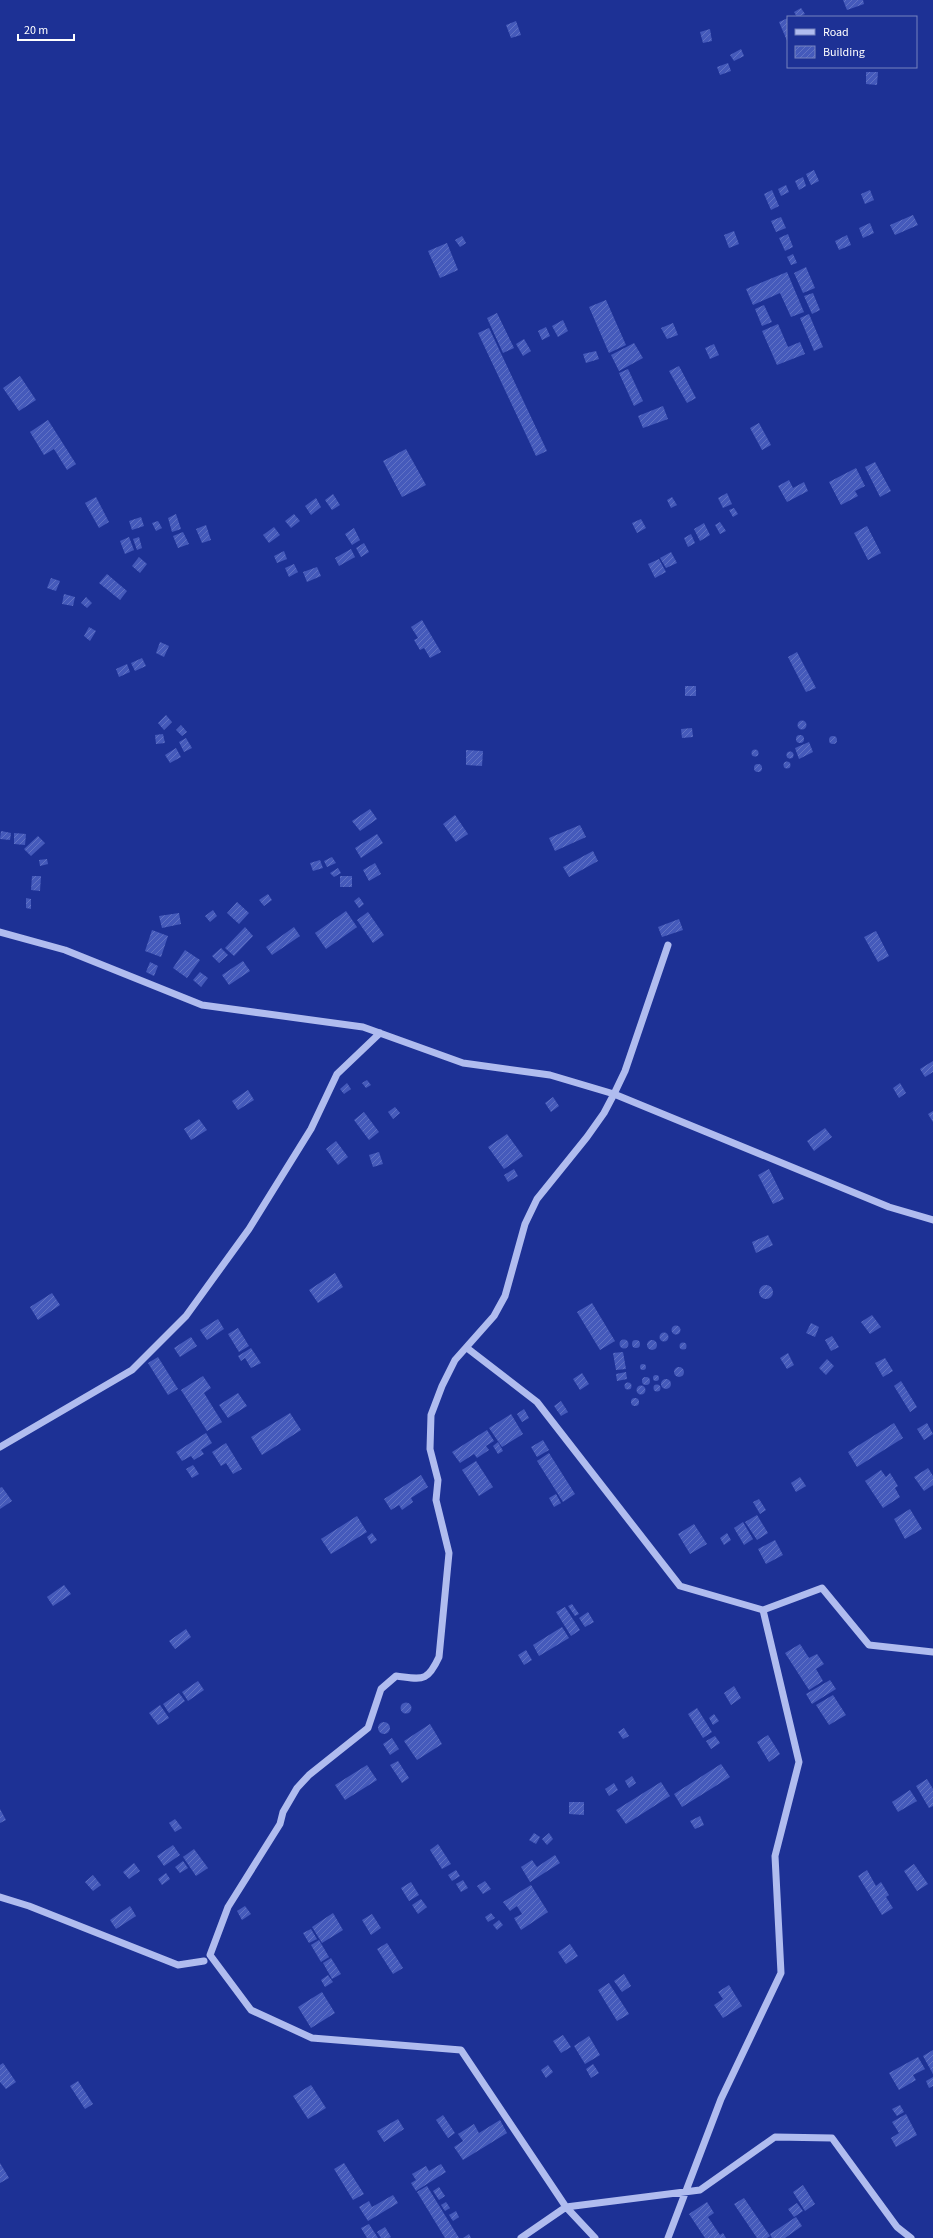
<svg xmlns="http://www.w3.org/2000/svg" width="933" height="2238" font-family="'Source Sans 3',sans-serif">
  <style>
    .building { fill: url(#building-hatch) }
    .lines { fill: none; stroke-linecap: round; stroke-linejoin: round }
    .minor { stroke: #b0bcef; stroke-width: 7 }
  </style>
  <defs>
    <pattern id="building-hatch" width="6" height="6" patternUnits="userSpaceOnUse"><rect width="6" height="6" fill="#455abb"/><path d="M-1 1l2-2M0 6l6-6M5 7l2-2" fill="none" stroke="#6173c5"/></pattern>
  </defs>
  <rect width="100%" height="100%" fill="#1d3195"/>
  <path class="building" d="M843 0H863L864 4 847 10Z
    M801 8 805 14 797 17 794 12Z
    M788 18V43L779 22Z
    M516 21 521 35 511 38 506 25Z
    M710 29 712 41 703 43 700 32Z
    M741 49 744 56 734 61 730 55Z
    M728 63 731 71 720 75 717 67Z
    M866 72H878L877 85 866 84Z
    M814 170 819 181 811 185 806 174Z
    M803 177 806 186 799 190 795 181Z
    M786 185 789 192 781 196 778 189Z
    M772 190 779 206 771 210 764 194Z
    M870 190 874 200 865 204 861 194Z
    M913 215 918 225 895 235 890 225Z
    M781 217 786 228 776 232 771 221Z
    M870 223 874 233 863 238 859 228Z
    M734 231 739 244 729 248 724 235Z
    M788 234 793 247 785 251 779 238Z
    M847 235 851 245 839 250 835 241Z
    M462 236 466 243 460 247 455 240Z
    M447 243 458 270 440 278 428 251Z
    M793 254 797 263 791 265 787 257Z
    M806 267 815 288 803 293 794 273Z
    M787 272 804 312 791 317 780 293 753 305 746 289Z
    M813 293 820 310 812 314 804 296Z
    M606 300 626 345 609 353 589 307Z
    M764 305 772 322 762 326 755 309Z
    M497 313 514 348 503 353 487 318Z
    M809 314 823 347 814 351 800 318Z
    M563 320 568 331 558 337 552 326Z
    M673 323 678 335 667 339 661 328Z
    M778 324 788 347 800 342 805 354 777 365 762 331Z
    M546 327 550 336 542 340 538 331Z
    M489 328 547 451 536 456 478 333Z
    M524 339 531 351 523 356 516 344Z
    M634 343 643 358 619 371 611 355Z
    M714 344 719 355 710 359 705 348Z
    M596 351 599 359 586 363 583 354Z
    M679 366 696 398 687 403 669 371Z
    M628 369 643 401 634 406 619 373Z
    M20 376 36 400 19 411 3 388Z
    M663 406 668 419 643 428 638 416Z
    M48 420 76 464 67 470 54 449 44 455 30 432Z
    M759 423 771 445 762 450 750 428Z
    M406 449 426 485 402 497 383 461Z
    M875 462 891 491 880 497 865 467Z
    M856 468 865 486 855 491 858 496 841 505 829 482Z
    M789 480 793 488 804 482 808 491 787 502 778 486Z
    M727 493 732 504 723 508 718 498Z
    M333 494 340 505 332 510 325 500Z
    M96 497 109 522 99 528 85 503Z
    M672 497 677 505 671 508 667 500Z
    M316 498 321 507 311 515 305 506Z
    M734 508 738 514 733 517 729 510Z
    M176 514 181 529 172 532 168 518Z
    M294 514 300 521 291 528 285 521Z
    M141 517 144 526 132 530 129 521Z
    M641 519 646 528 637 533 632 523Z
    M158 521 162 528 156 531 152 523Z
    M720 522 726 531 720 534 715 525Z
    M704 523 710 535 700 541 694 529Z
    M206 525 211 540 202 543 196 529Z
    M867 526 881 553 868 560 854 533Z
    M274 527 280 535 269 543 263 535Z
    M354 528 360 540 352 545 345 534Z
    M183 532 189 544 178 548 173 536Z
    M691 534 695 543 688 547 684 538Z
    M129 537 134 550 125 554 120 541Z
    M139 537 142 548 137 550 133 539Z
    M364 543 369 552 361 557 356 548Z
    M351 549 355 557 339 566 335 558Z
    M284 551 287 559 277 563 274 556Z
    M671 552 677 563 666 568 660 558Z
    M139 557 147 564 140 573 132 566Z
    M659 559 666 572 655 578 648 564Z
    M294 564 298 572 289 577 285 568Z
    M317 567 321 576 307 582 303 572Z
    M107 574 127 591 120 600 99 583Z
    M51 578 60 581 56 591 47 588Z
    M64 594 75 597 73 606 62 604Z
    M86 597 92 603 87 608 81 603Z
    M422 620 441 652 430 658 424 648 420 650 414 640 418 638 411 627Z
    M89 627 96 631 90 641 84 636Z
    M160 642 169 646 164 657 156 653Z
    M797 652 816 688 806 692 788 657Z
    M142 658 146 666 135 671 131 663Z
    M127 664 130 672 119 677 116 669Z
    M685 686H696V696H685Z
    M166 715 172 722 164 730 158 723Z
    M797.5 725a4.5 4.5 0 1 1 9 0a4.5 4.5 0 1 1-9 0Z
    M181 725 187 732 182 736 176 730Z
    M692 728 693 737 682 738 681 729Z
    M163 734 165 743 156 744 155 735Z
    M796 739a4 4 0 1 1 8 0a4 4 0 1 1-8 0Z
    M829 740a4 4 0 1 1 8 0a4 4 0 1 1-8 0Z
    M186 738 192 748 184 752 179 742Z
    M809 742 813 752 799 759 795 748Z
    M176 748 181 757 170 763 165 755Z
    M751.5 753a3.5 3.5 0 1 1 7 0a3.5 3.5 0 1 1-7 0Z
    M466 750 483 751 482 766 466 765Z
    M786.5 755a3.5 3.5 0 1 1 7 0a3.5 3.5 0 1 1-7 0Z
    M783.5 765a3.5 3.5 0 1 1 7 0a3.5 3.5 0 1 1-7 0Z
    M754 768a4 4 0 1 1 8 0a4 4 0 1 1-8 0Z
    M370 809 377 819 360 831 352 821Z
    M455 815 468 834 456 842 443 824Z
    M580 825 586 837 555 851 549 838Z
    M1 831 11 833 10 840 0 839Z
    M14 833 26 834 25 845 14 844Z
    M377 834 383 843 361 858 355 848Z
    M38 836 45 843 31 856 24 849Z
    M593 851 598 861 569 877 563 867Z
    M332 857 336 863 327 867 324 861Z
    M47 859 48 864 40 866 39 860Z
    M320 860 323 868 313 871 310 863Z
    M375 863 381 874 369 881 363 870Z
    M338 868 341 873 334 877 330 873Z
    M32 876H41L40 891 31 890Z
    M340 876H352V887H340Z
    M268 894 272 900 264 906 259 900Z
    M359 897 364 904 359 908 354 901Z
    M26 898 31 899V909L26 908Z
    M237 902 249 913 239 924 227 913Z
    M213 910 217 916 210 922 205 916Z
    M346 911 357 927 326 949 315 933Z
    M368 912 384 935 373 943 357 920Z
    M179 913 181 924 162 928 159 916Z
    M679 919 683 930 662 937 658 927Z
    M245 927 253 936 234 956 225 948Z
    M294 927 300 936 272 955 266 947Z
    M152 930 168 936 161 957 145 951Z
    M876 931 889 956 878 962 864 937Z
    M221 948 228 955 219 963 212 956Z
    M185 950 200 960 187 978 173 968Z
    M243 961 250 971 229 985 222 975Z
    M150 962 158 966 154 976 146 972Z
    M200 972 208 978 201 987 193 980Z
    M933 1061V1072L925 1077 920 1069Z
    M367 1080 371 1085 366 1088 362 1083Z
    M347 1083 351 1089 344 1094 340 1089Z
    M900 1083 906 1093 899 1098 893 1088Z
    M248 1090 254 1100 238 1110 232 1101Z
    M553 1097 559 1106 551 1112 545 1103Z
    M395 1107 400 1113 393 1119 388 1112Z
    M933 1111V1122L928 1114Z
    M364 1112 379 1132 369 1140 354 1120Z
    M199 1119 207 1130 191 1140 184 1129Z
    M825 1128 832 1137 814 1151 807 1141Z
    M507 1134 523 1156 504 1169 488 1147Z
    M336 1141 348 1157 338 1165 326 1149Z
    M379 1152 383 1164 373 1167 369 1155Z
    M514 1169 518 1176 508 1182 504 1175Z
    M769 1169 784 1199 773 1204 758 1175Z
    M768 1235 773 1245 756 1253 752 1242Z
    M335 1273 343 1287 318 1303 309 1290Z
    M759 1292a7 7 0 1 1 14 0a7 7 0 1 1-14 0Z
    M52 1293 60 1305 38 1320 30 1307Z
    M592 1303 615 1341 600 1350 577 1312Z
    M872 1315 881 1327 870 1334 861 1322Z
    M218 1319 224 1329 207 1340 200 1330Z
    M811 1323 819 1327 815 1337 806 1333Z
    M671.5 1330a4.5 4.5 0 1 1 9 0a4.5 4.5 0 1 1-9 0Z
    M238 1328 249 1346 239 1352 228 1334Z
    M659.5 1337a4.5 4.5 0 1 1 9 0a4.5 4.5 0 1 1-9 0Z
    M832 1336 839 1347 831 1351 825 1340Z
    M191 1337 197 1346 180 1357 174 1348Z
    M619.5 1344a4.5 4.5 0 1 1 9 0a4.5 4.5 0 1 1-9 0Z
    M647 1345a5 5 0 1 1 10 0a5 5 0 1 1-10 0Z
    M632 1344a4 4 0 1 1 8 0a4 4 0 1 1-8 0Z
    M679.5 1346a3.5 3.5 0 1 1 7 0a3.5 3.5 0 1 1-7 0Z
    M251 1348 261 1363 251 1368 245 1358 241 1361 238 1356Z
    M623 1352 626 1369 616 1370 613 1353Z
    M788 1353 794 1365 787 1369 780 1358Z
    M158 1357 178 1389 168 1395 148 1363Z
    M885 1358 893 1371 883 1377 875 1363Z
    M827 1359 834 1366 826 1375 819 1368Z
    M640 1367a3 3 0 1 1 6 0a3 3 0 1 1-6 0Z
    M674 1372a5 5 0 1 1 10 0a5 5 0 1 1-10 0Z
    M626 1372 627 1379 617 1381 616 1374Z
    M582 1373 589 1384 580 1390 573 1379Z
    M653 1378a3 3 0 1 1 6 0a3 3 0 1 1-6 0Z
    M203 1376 211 1388 204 1393 222 1422 207 1431 181 1390Z
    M642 1381a4 4 0 1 1 8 0a4 4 0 1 1-8 0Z
    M661 1384a5 5 0 1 1 10 0a5 5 0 1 1-10 0Z
    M901 1381 917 1407 910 1412 894 1386Z
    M624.5 1386a3.5 3.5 0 1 1 7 0a3.5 3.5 0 1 1-7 0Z
    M653.5 1388a3.5 3.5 0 1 1 7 0a3.5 3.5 0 1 1-7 0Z
    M636.5 1390a4.5 4.5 0 1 1 9 0a4.5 4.5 0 1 1-9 0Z
    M238 1393 247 1406 228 1418 219 1405Z
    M631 1402a4 4 0 1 1 8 0a4 4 0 1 1-8 0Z
    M561 1401 568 1412 561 1416 554 1406Z
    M524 1409 529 1418 522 1422 517 1414Z
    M290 1413 301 1430 262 1455 251 1437Z
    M511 1414 523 1434 502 1447 489 1428Z
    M894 1423 903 1438 857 1467 848 1452Z
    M927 1423 933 1434 924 1440 917 1429Z
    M487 1430 494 1441 486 1446 489 1450 477 1458 474 1454 460 1463 452 1452Z
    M206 1433 212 1443 201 1450 204 1454 194 1460 191 1456 182 1461 176 1452Z
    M543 1440 549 1450 537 1457 531 1447Z
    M498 1442 503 1451 498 1454 493 1446Z
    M226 1443 242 1469 233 1474 226 1463 221 1466 212 1452Z
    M549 1453 575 1494 563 1502 537 1461Z
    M476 1461 493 1487 479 1496 462 1470Z
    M193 1465 199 1474 192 1478 186 1469Z
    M928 1468 933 1476V1485L924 1491 914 1477Z
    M881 1470 886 1477 890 1473 898 1486 895 1488 900 1497 883 1508 865 1481Z
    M421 1475 428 1487 411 1498 413 1502 402 1510 399 1505 391 1510 384 1499Z
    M800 1477 806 1486 796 1492 791 1483Z
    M2 1487 12 1501 0 1509V1488Z
    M556 1494 561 1503 554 1507 549 1498Z
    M759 1499 766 1510 760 1514 753 1502Z
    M910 1509 922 1529 905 1539 894 1519Z
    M757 1515 768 1533 757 1540 745 1522Z
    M357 1516 367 1532 331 1554 321 1539Z
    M743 1522 753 1539 744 1545 734 1528Z
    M694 1524 707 1544 690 1554 678 1534Z
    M372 1533 377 1540 371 1544 367 1537Z
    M727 1533 731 1540 724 1545 720 1538Z
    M775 1540 783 1555 766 1564 758 1549Z
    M64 1585 71 1594 53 1606 47 1597Z
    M572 1604 579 1614 575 1616 568 1606Z
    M565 1607 580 1630 571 1636 556 1612Z
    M588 1612 594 1622 585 1627 579 1618Z
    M562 1627 569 1638 539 1656 533 1645Z
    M186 1629 191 1637 175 1649 169 1641Z
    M800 1644 809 1658 817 1654 824 1664 816 1669 823 1681 809 1690 785 1653Z
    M526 1650 532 1660 524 1665 518 1655Z
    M830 1680 836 1689 812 1704 806 1694Z
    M198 1681 204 1690 188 1701 182 1692Z
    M734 1686 741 1698 731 1705 724 1693Z
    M179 1693 185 1701 169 1713 163 1704Z
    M833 1695 846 1715 829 1725 816 1705Z
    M400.5 1708a5.5 5.5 0 1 1 11 0a5.5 5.5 0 1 1-11 0Z
    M160 1705 169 1718 158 1725 149 1713Z
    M697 1708 712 1732 703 1738 688 1714Z
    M714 1714 719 1721 713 1725 709 1718Z
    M378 1728a6 6 0 1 1 12 0a6 6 0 1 1-12 0Z
    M430 1724 442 1744 417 1760 404 1741Z
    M624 1728 629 1736 623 1739 618 1732Z
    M768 1735 780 1754 769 1762 757 1742Z
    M715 1736 720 1743 711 1749 706 1741Z
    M392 1738 399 1749 390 1755 383 1744Z
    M398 1761 409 1778 402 1783 390 1765Z
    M721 1764 730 1777 682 1807 674 1794Z
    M367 1765 377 1780 345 1800 335 1785Z
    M632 1776 636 1783 629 1788 625 1781Z
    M927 1779 933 1789V1806L929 1808 916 1786Z
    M661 1782 670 1796 626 1824 616 1810Z
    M614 1783 618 1790 609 1796 605 1789Z
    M910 1790 917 1801 898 1812 892 1802Z
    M569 1802H584V1815L569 1814Z
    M0 1809 6 1820 0 1823Z
    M700 1816 704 1825 695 1829 690 1821Z
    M175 1819 182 1828 175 1832 169 1823Z
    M534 1833 540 1837 536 1844 529 1840Z
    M549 1833 553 1839 547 1845 542 1839Z
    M438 1844 451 1864 442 1869 430 1850Z
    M173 1845 180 1855 164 1866 157 1856Z
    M194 1849 208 1868 196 1876 183 1857Z
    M555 1855 560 1863 530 1882 521 1867 532 1860 537 1867Z
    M183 1861 188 1868 180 1873 175 1867Z
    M134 1863 140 1871 129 1879 123 1872Z
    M914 1864 928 1884 917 1891 904 1871Z
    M456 1870 460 1876 452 1881 448 1875Z
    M867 1870 876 1886 881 1882 889 1895 886 1897 893 1908 882 1915 858 1876Z
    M166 1873 170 1879 162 1885 158 1879Z
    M93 1875 101 1885 93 1891 85 1882Z
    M463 1880 468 1888 461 1892 456 1884Z
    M485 1881 491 1889 483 1894 477 1886Z
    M411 1882 419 1895 409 1901 401 1888Z
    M531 1885 548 1912 521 1930 514 1918 522 1914 517 1906 510 1911 503 1902Z
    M421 1899 427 1907 418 1914 412 1905Z
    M130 1906 136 1916 116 1929 110 1920Z
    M245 1906 251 1914 242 1920 237 1911Z
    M333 1913 343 1930 322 1943 312 1927Z
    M491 1913 495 1918 488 1922 485 1917Z
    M372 1914 381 1928 371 1935 362 1920Z
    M499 1920 503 1925 497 1930 493 1925Z
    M311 1929 317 1939 309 1943 303 1933Z
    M319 1940 329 1957 321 1962 311 1945Z
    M387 1943 403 1968 393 1974 377 1949Z
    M570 1944 578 1956 566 1964 558 1952Z
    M331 1958 341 1974 332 1979 323 1963Z
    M624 1974 631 1986 622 1992 614 1981Z
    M328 1975 333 1982 325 1987 321 1980Z
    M609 1983 629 2014 617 2021 598 1990Z
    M729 1985 742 2006 723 2018 714 2005 723 1999 718 1992Z
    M322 1992 335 2013 311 2028 298 2007Z
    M563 2035 571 2047 561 2053 553 2041Z
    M589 2036 600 2055 585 2064 574 2046Z
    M933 2050V2074L923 2056Z
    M918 2057 925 2069 913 2075 916 2080 899 2090 889 2073Z
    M3 2063 16 2082 6 2089 0 2082V2065Z
    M593 2064 599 2073 591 2078 586 2069Z
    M548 2065 553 2072 546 2078 541 2070Z
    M933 2077V2086L929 2088 926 2081Z
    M78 2081 93 2104 85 2109 70 2086Z
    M311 2085 326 2108 308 2119 293 2096Z
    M900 2105 904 2112 897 2116 892 2109Z
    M906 2114 917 2135 896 2147 891 2138 899 2133 892 2122Z
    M443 2115 455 2133 448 2138 436 2120Z
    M398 2119 404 2129 384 2142 377 2131Z
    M500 2120 507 2133 463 2160 454 2147 463 2141 458 2134 474 2124 479 2133Z
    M0 2163 9 2178 0 2183Z
    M344 2163 364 2194 353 2200 334 2169Z
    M441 2164 446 2172 416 2191 411 2183 416 2180 412 2174 426 2166 429 2171Z
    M803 2185 815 2204 805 2211 793 2192Z
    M427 2186 459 2238H445L417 2192Z
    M439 2187 445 2196 439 2200 433 2191Z
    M393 2195 398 2203 368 2221 359 2207 369 2201 372 2207Z
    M744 2198 770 2236 767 2238H757L734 2204Z
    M446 2202 450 2208 445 2211 441 2205Z
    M707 2202 714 2213 708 2217 720 2235 723 2233 726 2238H705L689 2214Z
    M797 2203 803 2211 794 2217 788 2209Z
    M456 2211 459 2217 453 2221 449 2215Z
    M796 2217 802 2226 785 2238H772L770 2234Z
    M369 2224 378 2238H367L361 2228Z
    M385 2227 391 2237 389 2238H381L377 2232Z
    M469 2234 471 2238H463Z"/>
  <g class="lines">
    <path class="minor" d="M0 932 65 950 202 1005 363 1027 463 1063 550 1075 614 1094 889 1207 933 1220
      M467 1348 537 1402 680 1586 763 1610 822 1588 869 1645 933 1652
      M0 1447 132 1370 186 1316 249 1229 311 1129 337 1074 380 1033
      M0 1897 29 1906 178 1965 204 1961
      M566 2207 700 2190 775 2137 832 2138 897 2227 911 2238
      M566 2207 595 2238
      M521 2238 566 2207 461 2050 312 2038 251 2010 210 1955 228 1907 280 1824 283 1812 297 1788 309 1775 368 1728 381 1689 396 1676C422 1679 427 1683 439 1657L449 1553 436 1500 438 1480 430 1449 431 1415 442 1386 455 1360 494 1316 505 1296 525 1224 537 1199 587 1137 604 1113 614 1094 625 1071 668 945
      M668 2238 721 2099 781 1973 775 1856 799 1762 763 1610"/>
  </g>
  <rect x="787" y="16" width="130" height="52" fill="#1d3195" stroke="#7783bf"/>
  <rect x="795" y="29" width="20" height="6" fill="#b0bcef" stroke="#7783bf"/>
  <text x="823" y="36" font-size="12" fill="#ffffff">Road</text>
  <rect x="795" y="46" width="20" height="12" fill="url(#building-hatch)" stroke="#7783bf"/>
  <text x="823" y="56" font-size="12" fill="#ffffff">Building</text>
  <path d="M18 34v6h56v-6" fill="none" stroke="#ffffff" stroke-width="2"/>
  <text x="24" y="34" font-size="12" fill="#ffffff" stroke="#1d3195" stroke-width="3" paint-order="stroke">20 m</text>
</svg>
